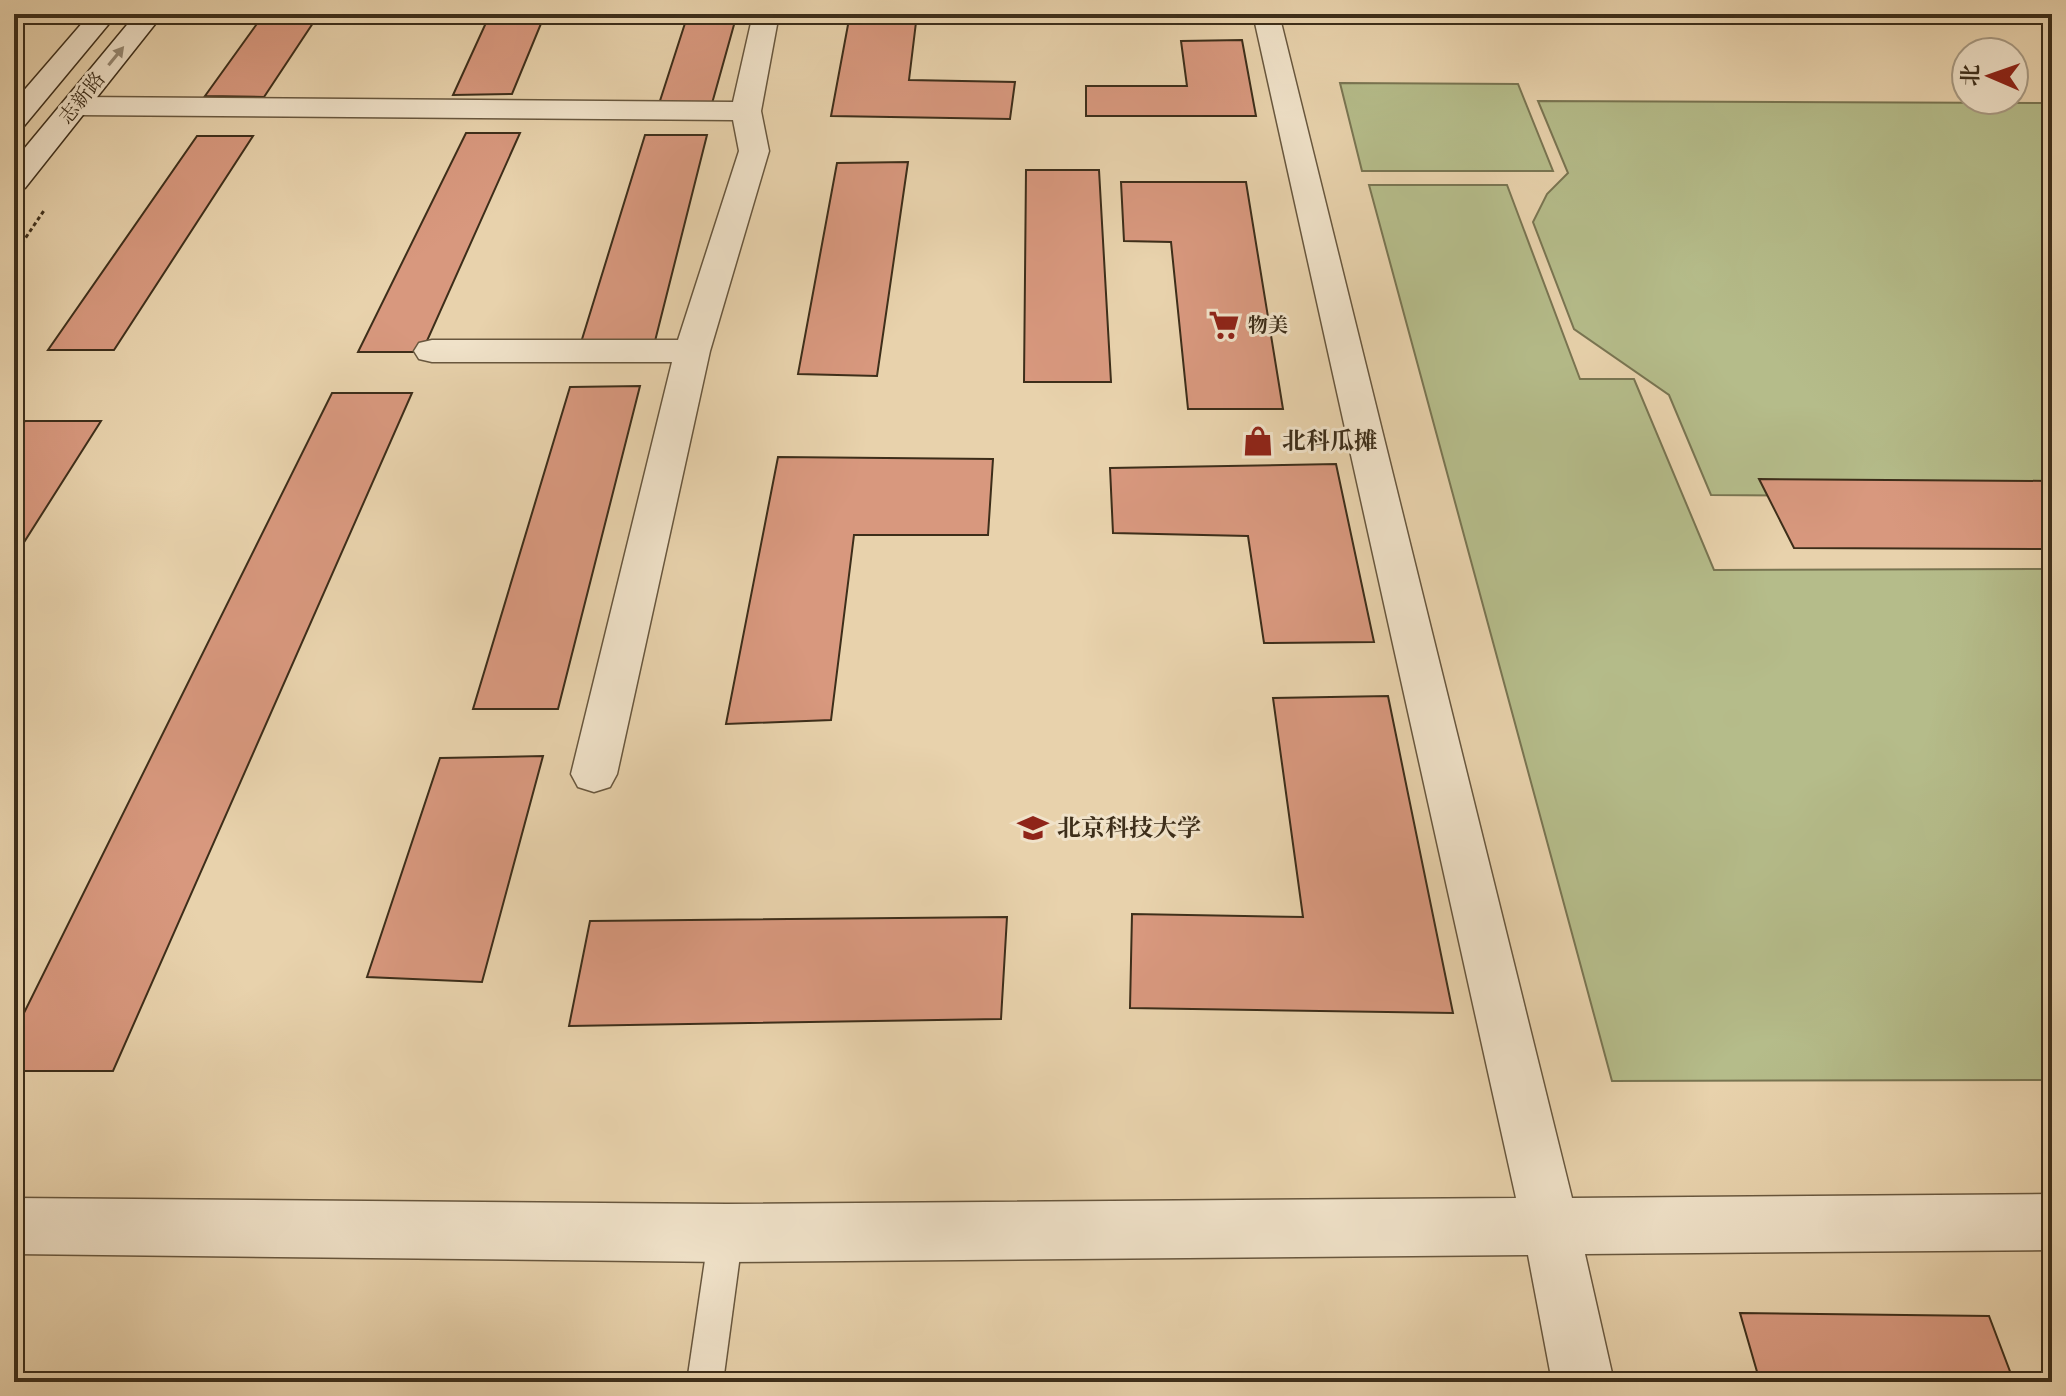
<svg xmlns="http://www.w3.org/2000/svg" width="2066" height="1396" font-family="'IM FELL French Canon','Noto Serif SC',serif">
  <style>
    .green { fill: #b5bc8a; stroke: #797552; stroke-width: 2 }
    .building { fill: #d8987e; stroke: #3d2e1a; stroke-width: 2 }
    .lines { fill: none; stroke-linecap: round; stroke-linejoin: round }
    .lane-casing { stroke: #68573e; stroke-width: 3 }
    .street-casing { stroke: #68573e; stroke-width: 3 }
    .secondary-casing { stroke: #3d2e1a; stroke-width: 3 }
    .path { stroke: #3d2e1a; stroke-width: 3; stroke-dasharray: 4 3; stroke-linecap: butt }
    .lane { fill: #f0e2c9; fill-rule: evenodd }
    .street { fill: #f0e2c9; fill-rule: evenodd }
    .secondary { fill: #f0e2c9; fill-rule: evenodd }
    .oneway { fill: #968872 }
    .labels { text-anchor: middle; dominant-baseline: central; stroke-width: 6; stroke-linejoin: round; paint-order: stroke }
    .far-street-label { font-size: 20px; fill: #3d2e1a; stroke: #f0e2c9 }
    .far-poi-label { font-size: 20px; font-weight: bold; fill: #3d2e1a; stroke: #f0e2c9; text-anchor: start }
    .poi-label { font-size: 24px; font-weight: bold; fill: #3d2e1a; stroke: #f0e2c9; text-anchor: start }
  </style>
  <rect width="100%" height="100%" fill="#e8d2ac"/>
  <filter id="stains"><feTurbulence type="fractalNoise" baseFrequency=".0025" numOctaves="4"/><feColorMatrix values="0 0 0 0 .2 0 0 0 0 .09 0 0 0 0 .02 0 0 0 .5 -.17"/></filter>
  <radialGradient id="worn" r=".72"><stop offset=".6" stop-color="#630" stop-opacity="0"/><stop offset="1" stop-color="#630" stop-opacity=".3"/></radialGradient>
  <path class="green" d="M1340 83 1518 84 1553 171H1362Z
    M1538 101 2052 103V497L1711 495 1669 395 1574 329 1533 222 1547 194 1568 173Z
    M1369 185H1507L1580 379H1634L1714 570 2052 569V1080L1612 1081Z"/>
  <path class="building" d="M264 14H319L264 97 205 96Z
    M490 14H545L512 94 453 95Z
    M688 14H737L711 107H658Z
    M850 14H917L909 80 1015 82 1010 119 831 116Z
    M1242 40 1256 116H1086V86H1187L1181 41Z
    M466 133H520L422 352H358Z
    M645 135H707L653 349H579Z
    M197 136H253L114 350H48Z
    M908 162 877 376 798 374 837 163Z
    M1026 170H1099L1111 382H1024Z
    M1121 182H1246L1283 409H1188L1171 242 1124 241Z
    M640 386 558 709H473L570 387Z
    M332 393H412L113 1071H14V1033Z
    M25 421H101L14 558V437Z
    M778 457 993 459 988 535H854L831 720 726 724Z
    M1336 464 1374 642 1264 643 1248 536 1113 533 1110 468Z
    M1759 479 2052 481V549L1794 548Z
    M1388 696 1453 1013 1130 1008 1132 914 1303 917 1273 698Z
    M543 756 482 982 367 977 440 758Z
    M1007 917 1001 1019 569 1026 590 921Z
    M1740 1313 1989 1316 2014 1382H1760Z"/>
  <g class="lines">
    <g class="lane-casing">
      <path id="lane" d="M726 1216 738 1221 743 1233 723 1382H687L709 1233 714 1221Z"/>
    </g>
    <g class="street-casing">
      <path id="street" d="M753 14H779L761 111 769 151 710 351 617 774 610 787 594 792 578 787 571 774 672 362H432L419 359 414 351 419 343 432 340H678L739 151 733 120 76 115 66 112 61 106 66 100 76 97 733 102Z
        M1253 14H1279L1572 1198 2052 1194V1250L1585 1254 1614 1382H1552L1528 1255 726 1262 14 1254V1198L726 1204 1516 1198Z"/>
    </g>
    <g class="secondary-casing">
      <path id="secondary" d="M90 14H117L24 126 14 129V102Z
        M136 14H163L25 188 14 190V161Z"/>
    </g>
    <path class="path" d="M14 255 45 209"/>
    <use href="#lane" class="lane"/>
    <use href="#street" class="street"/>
    <use href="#secondary" class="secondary"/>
  </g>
  <defs><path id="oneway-solid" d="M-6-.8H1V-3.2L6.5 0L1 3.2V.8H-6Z" transform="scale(2)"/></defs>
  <use class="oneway" href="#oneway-solid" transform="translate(116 56) rotate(-51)"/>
  <defs>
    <g id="supermarket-bare" transform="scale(2.4)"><path d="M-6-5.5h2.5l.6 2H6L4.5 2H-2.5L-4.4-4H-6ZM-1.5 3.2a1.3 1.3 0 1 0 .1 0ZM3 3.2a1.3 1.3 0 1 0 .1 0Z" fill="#8f2418" stroke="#f0e2c9" stroke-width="2.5" paint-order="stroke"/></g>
    <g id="shop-bare" transform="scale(2.4)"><path d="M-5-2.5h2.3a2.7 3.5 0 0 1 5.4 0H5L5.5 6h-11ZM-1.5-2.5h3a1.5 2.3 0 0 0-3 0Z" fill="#8f2418" stroke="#f0e2c9" stroke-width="2.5" paint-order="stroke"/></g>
    <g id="university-bare" transform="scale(2.4)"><path d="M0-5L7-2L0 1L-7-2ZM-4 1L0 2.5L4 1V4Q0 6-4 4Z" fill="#8f2418" stroke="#f0e2c9" stroke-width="2.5" paint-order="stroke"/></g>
  </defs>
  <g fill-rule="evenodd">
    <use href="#supermarket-bare" x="1224" y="325"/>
    <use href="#shop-bare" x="1258" y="441"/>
    <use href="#university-bare" x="1033" y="828"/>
  </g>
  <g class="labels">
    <g class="far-street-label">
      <text transform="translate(82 98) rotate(-51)">志新路</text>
    </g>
    <g class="far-poi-label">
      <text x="1248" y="325">物美</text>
    </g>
    <g class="poi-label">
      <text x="1282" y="441">北科瓜摊</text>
      <text x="1057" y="828">北京科技大学</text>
    </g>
  </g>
  <rect width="2066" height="1396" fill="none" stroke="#e8d2ac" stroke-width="48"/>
  <rect x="16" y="16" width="2034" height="1364" fill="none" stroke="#3d2e1a" stroke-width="4"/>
  <rect x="24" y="24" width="2018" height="1348" fill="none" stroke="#3d2e1a" stroke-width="2"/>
  <g transform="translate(1990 76) rotate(272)"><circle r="38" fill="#f0e2c9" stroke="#a89a83" stroke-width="2"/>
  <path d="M0-6L14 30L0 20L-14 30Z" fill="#8f2418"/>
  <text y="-12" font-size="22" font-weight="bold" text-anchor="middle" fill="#3d2e1a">北</text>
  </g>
  <rect width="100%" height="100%" filter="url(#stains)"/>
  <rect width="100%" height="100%" fill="url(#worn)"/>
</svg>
